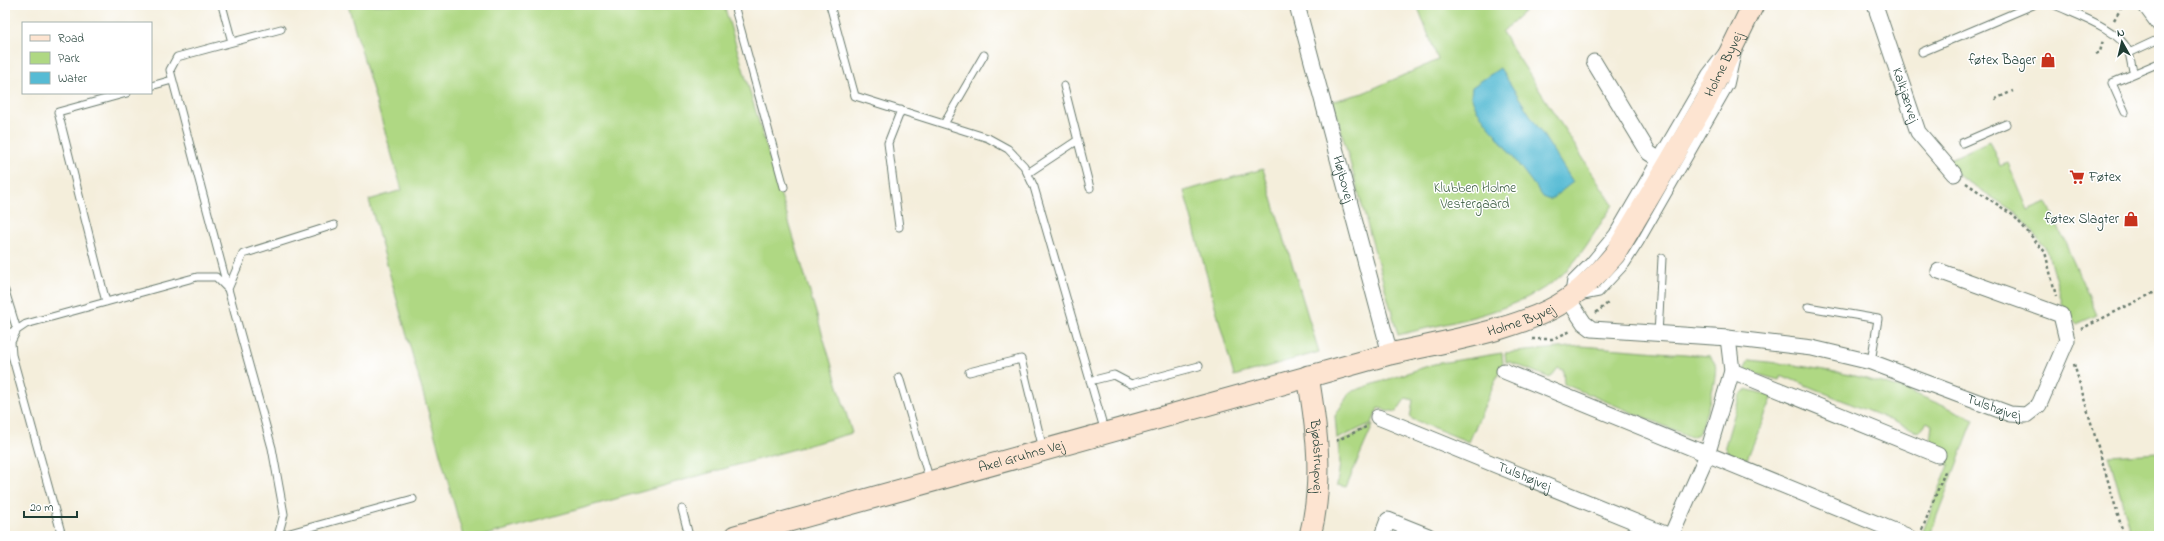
<svg xmlns="http://www.w3.org/2000/svg" width="2164" height="541" font-family="'Indie Flower',sans-serif">
  <style>
    .green { fill: #afd883; stroke: #678a5c }
    .water { fill: #56bbd4; stroke: #3a7c84 }
    .lines { fill: none; stroke-linecap: round; stroke-linejoin: round }
    .lane-casing { stroke: #6a7b6e; stroke-width: 9 }
    .street-casing { stroke: #6a7b6e; stroke-width: 17 }
    .secondary-casing { stroke: #6a7b6e; stroke-width: 23 }
    .path { stroke: #6a7b6e; stroke-width: 2.5; stroke-dasharray: 3 3; stroke-linecap: butt }
    .lane { stroke: #fff; stroke-width: 7 }
    .street { stroke: #fff; stroke-width: 15 }
    .secondary { stroke: #fde4d1; stroke-width: 21 }
    .labels { text-anchor: middle; dominant-baseline: central; stroke-width: 3; stroke-linejoin: round; paint-order: stroke }
    .poi-label { font-size: 14px; fill: #1f3d34; stroke: #fff; text-anchor: end }
    .street-label { font-size: 14px; fill: #1f3d34; stroke: #fff }
    .park-label { font-size: 14px; fill: #436448; stroke: #fff }
  </style>
  <rect width="100%" height="100%" fill="#fff"/>
  <filter id="ink" filterUnits="userSpaceOnUse"><feTurbulence type="fractalNoise" baseFrequency=".025" numOctaves="2"/><feDisplacementMap in="SourceGraphic" scale="8" xChannelSelector="R" yChannelSelector="G"/><feConvolveMatrix kernelMatrix="1 2 1 2 8 2 1 2 1" color-interpolation-filters="sRGB"/></filter>
  <filter id="wash" filterUnits="userSpaceOnUse"><feTurbulence type="fractalNoise" baseFrequency=".012" numOctaves="4" result="noise"/><feDisplacementMap in="SourceGraphic" scale="16" xChannelSelector="R" yChannelSelector="G"/><feGaussianBlur stdDeviation="0.9" result="paint"/><feColorMatrix in="noise" values="0 0 0 0 0 0 0 0 0 0 0 0 0 0 0 0 0 1.4 0 .05"/><feComposite in="paint" operator="in"/></filter>
  <g filter="url(#wash)">
    <rect width="100%" height="100%" fill="#f4eedb"/>
    <path class="green" d="M348 5H724L852 433 483 536H463L369 200 402 190Z
      M1417 5H1531L1502 32 1613 205C1596 229 1577 266 1553 282 1509 314 1449 322 1398 335L1333 101 1363 93 1438 60Z
      M1989 141 2000 166 2008 163 2028 210 2047 202 2097 315 2077 324 2064 309 2047 250 2018 214 1956 174 1946 161Z
      M1263 169 1319 352 1234 376 1184 191Z
      M1581 346 1710 356C1711 358 1714 361 1715 364 1719 374 1704 424 1698 434L1691 437 1564 384 1563 370 1558 368 1550 378 1510 362H1506L1505 353Z
      M1502 353 1503 363 1469 442 1412 419 1410 418 1413 400 1406 398 1396 412 1378 408 1372 423 1337 439 1335 416 1350 392 1434 364Z
      M1749 360C1800 365 1849 372 1898 388 1924 396 1949 409 1974 419L1930 534 1923 531 1949 465 1939 461 1943 453 1930 441 1932 425 1927 422 1919 432 1781 375 1779 380 1749 372 1744 369Z
      M1749 390 1773 396 1747 459 1728 453 1725 446 1740 395 1744 391Z
      M1373 425 1346 487 1337 485 1340 463 1338 443Z
      M2159 453V536H2132L2109 456Z"/>
    <path class="water" d="M1500 68 1573 182 1550 200 1544 198 1477 110 1471 96 1472 87Z"/>
  </g>
  <g filter="url(#ink)">
    <g class="lines">
      <g class="lane-casing">
        <path id="lane" d="M222 5 232 42
          M734 5 784 187
          M830 5 855 96 988 138 1008 149 1024 166 1034 187 1105 432
          M2055 5C2076 15 2121 29 2129 53 2131 59 2131 67 2134 73
          M1744 24 1730 85 1640 242 1626 264 1599 293 1568 299 1571 280 1589 262 1613 233 1706 73Z
          M1922 52 2033 5
          M2129 53 2159 39
          M151 86 172 80
          M1064 86 1090 188
          M2125 112 2112 83 2159 63
          M944 124 984 55
          M1962 143 2006 124
          M1028 173 1078 140
          M899 227 888 143 901 110
          M5 291 17 330 11 342 12 355 62 536
          M106 302 58 112 127 93
          M1808 307 1878 319 1871 362
          M5 334 17 330 26 324 197 277H216L228 289 243 254 334 225
          M1658 335 1662 258
          M969 372 1021 359 1043 449
          M899 377 930 481
          M1090 381 1114 375 1131 384 1199 366
          M682 509 689 536
          M278 536 284 514 272 448 228 289 170 70 177 57 281 29
          M279 536 413 499"/>
      </g>
      <g class="street-casing">
        <g id="street">
          <path id="s1" d="M1297 5 1390 354"/>
          <path id="s2" d="M1875 5 1918 132 1954 174"/>
          <path d="M2145 5 2159 24"/>
          <path d="M1594 62 1649 153 1668 165"/>
          <path id="s3" d="M1568 299 1584 323 1592 329 1728 338 1812 348 1871 362 2010 414 2026 415 2039 405 2067 340 2061 315 1939 271"/>
          <path d="M1504 371 1907 536"/>
          <path d="M1732 371 1938 455"/>
          <path id="s4" d="M1378 417 1670 536"/>
          <path d="M1382 536 1388 520 1428 536"/>
          <path d="M1671 536 1707 455 1732 371 1728 338"/>
        </g>
      </g>
      <g class="secondary-casing">
        <g id="secondary">
          <path id="s5" d="M1308 376C1317 430 1324 482 1310 536"/>
          <path id="s6" d="M735 536 1390 354C1442 342 1526 329 1568 299 1586 286 1601 271 1615 254L1706 101 1753 5"/>
        </g>
      </g>
      <path class="path" d="M2114 20 2123 5
        M2096 54 2100 52 2103 40
        M1995 99 2013 91
        M1966 183 2014 216 2045 252 2056 296
        M1596 313 1608 303
        M2081 329 2159 290
        M1532 339H1552L1571 331
        M2074 364 2124 536
        M1336 441 1366 427
        M1922 530 1946 469"/>
      <use href="#lane" class="lane"/>
      <use href="#street" class="street"/>
      <use href="#secondary" class="secondary"/>
    </g>
  </g>
  <defs>
    <g id="shop-bare" transform="scale(1.2)"><path d="M-5-2.5h2.3a2.7 3.5 0 0 1 5.4 0H5L5.5 6h-11ZM-1.5-2.5h3a1.5 2.3 0 0 0-3 0Z" fill="#c8321e" stroke="#fff" stroke-width="2.5" paint-order="stroke"/></g>
    <g id="supermarket-bare" transform="scale(1.2)"><path d="M-6-5.5h2.5l.6 2H6L4.5 2H-2.5L-4.4-4H-6ZM-1.5 3.2a1.3 1.3 0 1 0 .1 0ZM3 3.2a1.3 1.3 0 1 0 .1 0Z" fill="#c8321e" stroke="#fff" stroke-width="2.5" paint-order="stroke"/></g>
  </defs>
  <g fill-rule="evenodd">
    <use href="#shop-bare" x="2048" y="60"/>
    <use href="#supermarket-bare" x="2077" y="177"/>
    <use href="#shop-bare" x="2131" y="219"/>
  </g>
  <g class="labels">
    <g class="poi-label">
      <text x="2036" y="60">føtex Bager</text>
      <text x="2089" y="177" text-anchor="start">Føtex</text>
      <text x="2119" y="219">føtex Slagter</text>
    </g>
    <g class="street-label">
      <text stroke="none"><textPath href="#s6" startOffset="1151">Holme Byvej</textPath></text>
      <text stroke="none"><textPath href="#s2" startOffset="95">Kalkjærvej</textPath></text>
      <text stroke="none"><textPath href="#s1" startOffset="180">Højbovej</textPath></text>
      <text stroke="none"><textPath href="#s6" startOffset="815">Holme Byvej</textPath></text>
      <text stroke="none"><textPath href="#s3" startOffset="451">Tulshøjvej</textPath></text>
      <text stroke="none"><textPath href="#s6" startOffset="297">Axel Gruhns Vej</textPath></text>
      <text stroke="none"><textPath href="#s5" startOffset="81">Bjødstrupvej</textPath></text>
      <text stroke="none"><textPath href="#s4" startOffset="158">Tulshøjvej</textPath></text>
    </g>
    <g class="park-label">
      <text x="1475" y="188">Klubben Holme<tspan x="1475" dy="16">Vestergaard</tspan></text>
    </g>
  </g>
  <rect width="2164" height="541" fill="none" stroke="#fff" stroke-width="20"/>
  <rect x="22" y="22" width="130" height="72" fill="#ffffff" stroke="#a5b1ae"/>
  <rect x="30" y="35" width="20" height="6" fill="#fde4d1" stroke="#a5b1ae"/>
  <text x="58" y="42" font-size="12" fill="#1f3d34">Road</text>
  <rect x="30" y="52" width="20" height="12" fill="#afd883" stroke="#a5b1ae"/>
  <text x="58" y="62" font-size="12" fill="#1f3d34">Park</text>
  <rect x="30" y="72" width="20" height="12" fill="#56bbd4" stroke="#a5b1ae"/>
  <text x="58" y="82" font-size="12" fill="#1f3d34">Water</text>
  <g transform="translate(2122 42) rotate(352)" stroke="#ffffff" stroke-width="3" paint-order="stroke">
  <path d="M0-3L7 15L0 10L-7 15Z" fill="#1f3d34"/>
  <text y="-6" font-size="11" font-weight="bold" text-anchor="middle" fill="#1f3d34">N</text>
  </g>
  <path d="M24 511v6h53v-6" fill="none" stroke="#1f3d34" stroke-width="2"/>
  <text x="30" y="511" font-size="12" fill="#1f3d34" stroke="#ffffff" stroke-width="3" paint-order="stroke">20 m</text>
</svg>
